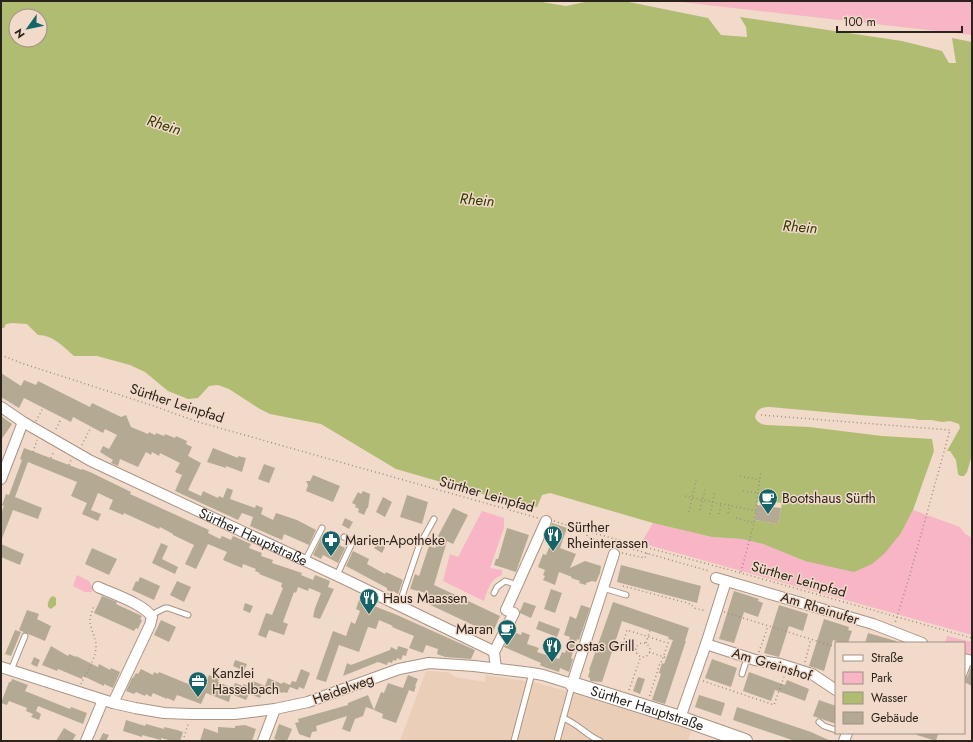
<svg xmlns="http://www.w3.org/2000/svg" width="973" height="742" font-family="Jost,sans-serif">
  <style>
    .built { fill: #eaceb8 }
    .green { fill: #f7b5c5 }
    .water { fill: #afbc72; fill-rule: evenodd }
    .pier { fill: #f1dac9 }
    .building { fill: #b4aa93 }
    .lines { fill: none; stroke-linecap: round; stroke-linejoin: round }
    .lane-casing { stroke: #a99484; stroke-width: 7 }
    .street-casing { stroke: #a99484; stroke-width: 12 }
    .secondary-casing { stroke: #a99484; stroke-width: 16 }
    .path { stroke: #9d8d80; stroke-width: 1.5; stroke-dasharray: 1 3; stroke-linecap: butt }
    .lane { stroke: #fff; stroke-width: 5 }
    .street { stroke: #fff; stroke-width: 10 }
    .secondary { stroke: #fff; stroke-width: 14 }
    .labels { text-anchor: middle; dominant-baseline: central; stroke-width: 3; stroke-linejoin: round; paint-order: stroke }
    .street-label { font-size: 14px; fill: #2a221c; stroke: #f1dac9 }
    .poi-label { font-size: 14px; fill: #2a221c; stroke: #f1dac9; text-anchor: start }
    .water-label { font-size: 15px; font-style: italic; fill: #323800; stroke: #f1dac9 }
  </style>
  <rect width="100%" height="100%" fill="#f1dac9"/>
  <path class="built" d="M426 671 448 672 455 677 485 682 486 675 537 683 563 690 693 731 691 732 688 741H400Z"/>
  <path class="green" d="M672 1H972V35Z
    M913 510 960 527 965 534 972 538V635L641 543 653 523 712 537 742 539 763 544 805 561 901 533Z
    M482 511 504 518V528L490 568 502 570V575C490 579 488 589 484 601L443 581 450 554 458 557Z
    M77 575 89 581 93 588 92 592H85L73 586Z
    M947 636 972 642V656L964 654V643H945Z"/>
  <path class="water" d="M1 1H536L566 6 590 1H624L708 18 721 35 747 37 746 27 740 17 902 41 942 51 949 63H956L952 38 972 42V455L967 472 964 476H960L958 474 956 460 950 451H947L960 428 959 424 950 421 942 422 932 420H918L915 419 859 415 770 407C762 407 757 408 755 417 757 422 760 424 766 425L809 427 882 436 932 439 934 451 913 510 901 533 885 553 872 564 854 572 805 561 763 544 742 539 712 537 653 523 550 493 542 495 537 507 507 501 396 469 321 424 270 414 260 409 229 389 218 385 209 386 198 398 188 399 168 391 145 372 130 365 97 356H74C64 347 53 335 38 335L27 324 12 323 6 324 4 328H1ZM16 16H40V40H16Z
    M53 596 56 598V605L51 609 48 607C47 603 50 597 53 596Z"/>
  <path class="pier" d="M758 500 782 503 778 524 755 520Z"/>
  <path class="building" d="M1 373 21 386 24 380 36 385 38 381 90 407 92 403 121 417 126 415 131 427 148 434 149 432 155 435 156 433 164 436 165 434 175 438 176 436 187 441 186 444 192 447 188 456 201 463 188 490 201 496 203 491 218 498 219 496 223 498 227 488 233 490 230 499 255 508 256 505 263 508 261 514 273 520 276 513 297 520 316 530 309 545 284 534 282 540 250 526 253 517 242 513 238 520 175 491 182 475 175 472 180 463 160 453 159 456 152 452 151 455 146 452 138 467 120 459 118 466 111 463 113 460 100 452 103 446 109 449 117 435 105 429 103 433 73 417 71 422 24 398 19 408 1 397Z
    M1 416 12 424 1 440Z
    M24 448 82 470V469L90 472 131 492 130 494 209 530 208 533 220 539 222 536 231 540 233 536 251 544 249 548 262 553 261 556 273 560 272 563 302 573 301 575 313 580 315 575 330 581 328 587 334 589 320 619 313 617 315 608 321 593 309 588 308 591 298 587 296 593 294 592 283 622 288 624 284 635 269 630 266 638 258 635 266 613 272 615 283 588 281 587 282 583 259 574 260 573 255 571 256 569 243 564 242 568 223 560 227 552 208 544 196 569 185 564 194 545 173 535V534L160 527 159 529 124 513 123 515 109 509 113 500 98 493 91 510 101 514 98 521 82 514 87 503 71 496 77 482 28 462 15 497 42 508 38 519 13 510 1 541V514L4 506 2 505 6 494 9 495 22 460 20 459Z
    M213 448 238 458V456L246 458 242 472 226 466V468L207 462Z
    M264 464 275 468 269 483 258 479Z
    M313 475 340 486 333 502 306 491 308 485 306 481H310Z
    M363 491 370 494 368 508H367L364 515 358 512 359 509 355 507 356 505 352 503 358 492 361 494Z
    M407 495 428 502 422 524 400 517Z
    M383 497 392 502 385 517 376 512Z
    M757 505 781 508 778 524 755 520Z
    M453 508 468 515 453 544 447 541 434 585 500 616 492 634 422 601 426 593 410 589 415 574 419 576 429 546 435 548 440 538 438 536Z
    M345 518 353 522 349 529 342 525Z
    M552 523 567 528 560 548 576 554 570 568 585 561 601 566 600 573 596 582 592 581 586 583V585L579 583 580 581 571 578 572 577 559 572 555 585 543 580 545 576 543 575 545 570 538 567 543 554 546 555 553 538 548 535Z
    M507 528 529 535 516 572 494 565 496 559H498Z
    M322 536 345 548 338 563 323 555 321 559 313 555Z
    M161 543 168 546 162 559 178 567 175 574 152 563Z
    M378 543 385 547 382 553 374 548Z
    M1 544 24 554 20 565 1 557Z
    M92 548 117 559 109 575 85 564Z
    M353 551 369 559 367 564 385 574 386 572 403 580 398 594 393 591 392 592 387 590V588L346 566Z
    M621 565 701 586 697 603 617 582Z
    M140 577 160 586 154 600 132 590 136 581 138 582Z
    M177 581 191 587 184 602 170 595Z
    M551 589 562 593 555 613 544 609Z
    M734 591 759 599 758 601 763 603 758 617 744 612 734 643 719 639Z
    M102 596 117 602 116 604 142 616 140 619 142 620 138 629 136 628 134 631 94 613Z
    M359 600 397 615 475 650 471 659 445 657 437 654 438 649 426 645 423 653 409 648 414 636 392 627 393 626 379 620 376 629 368 627 359 652 339 645 326 682 316 679 333 631 346 636 351 622 355 624 360 611 356 609Z
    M524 602 536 606 531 618 520 613V611Z
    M613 602 689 628 685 641H686L665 704 652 700 661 674 659 673 662 663 664 664 673 640 668 639 669 637 622 621 602 682 590 681V678L588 677 590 670H589Z
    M245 603 253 606 250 613 243 610Z
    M581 605 590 608 579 640 577 639 571 658 573 659 569 672 560 668 559 672 544 667 540 665 541 663 504 647 512 631 521 635 522 632 530 635 527 644 539 648 537 652 559 659 562 652 565 653 570 637 564 635 570 616 576 619Z
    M779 605 808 614 803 631 789 626 779 657 764 653Z
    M27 610 39 614 37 619 51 626 45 641 19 630Z
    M824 619 849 627 848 630 852 631 848 643H842L833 640 824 671 809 666Z
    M161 620 176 627 169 642 154 635Z
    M539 621 560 629 557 637 536 629Z
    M15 630 21 632 11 656 5 654Z
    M868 633 896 641V643H865Z
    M51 646 68 656 69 654 76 657V656L98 667 99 664 110 670 111 668 120 672 113 688 104 684V686L83 676 82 679 58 669 57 671 42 665Z
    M398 646 408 649 406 656 403 655 401 660 397 658 396 661 393 660 392 663 388 662 387 665 378 662 343 676 347 663 351 665 390 650 391 647 397 650Z
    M34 657 40 660 37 667 31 664Z
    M712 659 737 668 731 687 705 678Z
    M235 660 247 664 244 671 233 666Z
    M970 668 972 669V686L964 682V678L968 676Z
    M141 669 153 675 154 672 158 674 159 672 203 690 209 675 219 679 218 682 233 688 235 683 243 686V684L251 687 253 681 265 686 260 698 249 694 246 700 231 694 229 702 206 693 201 704 177 695 174 701 167 698V699L153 693 151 697 146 694 145 696 136 692 134 694 126 691 132 678H133L136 673 138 674Z
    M301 669 310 673 304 689 299 687 298 690 290 687 287 693 283 692V693L276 691 274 695 263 691 268 678 282 684 283 682 290 685 292 681 296 682Z
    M749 672 785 685 787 680 809 689 805 701 775 690 771 701 743 691Z
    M408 675 418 679 415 686H416L414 692 409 690 396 723 382 718 383 714 374 710 381 692 384 693 388 683 403 688Z
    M638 677 645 679 640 694 633 691Z
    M12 679 28 685 25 691 70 709 71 707 87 713 83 724 38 706 36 711 41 714 39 720 31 717 33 714 26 711 27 708 9 701 7 705 1 703 9 682H11Z
    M368 695 374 710 366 707 363 716 355 719 350 732 342 729 347 716 316 726 317 731 312 732 310 738 299 734 295 723 299 722 298 719 348 705V703Z
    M699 695 725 703 721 716 695 707Z
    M819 700 836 706V724L813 716Z
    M737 707 811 732 831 741H795L733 720Z
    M126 720 145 726 146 724 164 729V727L177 730 183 732 180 741H172L161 738V740L142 735V737L123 731Z
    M279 724 292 729 287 741H281L274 739Z
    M245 725 256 729 252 741H200L204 728 218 733V727L235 728V726Z
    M64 728 76 735 72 741H56Z
    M103 733 109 735 106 741H99Z
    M917 733H934L938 734 936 741 917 735Z"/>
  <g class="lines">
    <g class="lane-casing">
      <path id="lane" d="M305 561 322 528
        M337 575 352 543 351 541 344 537
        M603 588 626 595
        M494 593 497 587 505 581 517 585
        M399 605 419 546 434 519
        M151 615 165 608H168L188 615
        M11 670 25 636
        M742 674 747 658
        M964 674 969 660
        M563 718C577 723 586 735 600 741
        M819 722 824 726 836 730
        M514 741 532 673
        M557 741 572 686"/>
    </g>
    <g class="street-casing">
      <g id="street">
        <path id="s1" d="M1 407 23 422 91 461 340 577 489 649 494 652 496 669"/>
        <path d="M1 479 23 422"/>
        <path d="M716 578 873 624 922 643"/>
        <path d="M98 587C113 594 144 604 152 617L150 625 113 703"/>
        <path d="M706 644 755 660 780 664 812 674 836 690"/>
        <path d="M494 652 514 613 506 610 546 521"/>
        <path d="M964 659 972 661"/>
        <path d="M1 667 113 703 135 708 164 713 191 714H235L275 709 308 702 399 669 429 663 474 666 532 673 543 675 572 684 614 554"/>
        <path d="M680 718 706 644 726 581"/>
        <path d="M86 741 103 700"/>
        <path d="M263 741 275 709"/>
        <path d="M844 741 847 733"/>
      </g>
    </g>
    <g class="secondary-casing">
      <g id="secondary">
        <path id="s2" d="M572 684 680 718 745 741"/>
      </g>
    </g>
    <path class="path" d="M1 355 21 363 154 406 195 421 538 518
      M761 415 950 430 909 578 895 623
      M36 421 43 408
      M56 429 61 419
      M82 445 91 427
      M33 452 37 440
      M51 458 54 451
      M69 465 71 460
      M740 476 760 480
      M743 491 759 493
      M685 496 756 511
      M700 510 705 490
      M689 512 696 480
      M728 513 730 505
      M710 514 715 491
      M719 514 721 504
      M736 518 754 523
      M554 521 586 531 741 573 972 638
      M586 531 587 536 590 538 615 544
      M618 545 709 571
      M622 553 645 558 647 553
      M741 572 754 523 761 470
      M623 586 691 604 694 608 706 611
      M724 612 836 647
      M616 641 636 649
      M623 643 627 630 668 643 662 661 660 663 649 698
      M646 643 650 630
      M636 650a7 7 0 1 1 14 0a7 7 0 1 1-14 0Z
      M649 652 667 658
      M759 652 768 626
      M805 662 811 639
      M703 681 774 705 785 674
      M81 684C86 672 97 658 96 644 95 636 90 628 90 620 90 614 94 610 93 605
      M629 690 641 656
      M183 741 188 724"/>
    <use href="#lane" class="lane"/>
    <use href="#street" class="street"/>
    <use href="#secondary" class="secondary"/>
  </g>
  <defs>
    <g id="cafe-pin" transform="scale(1)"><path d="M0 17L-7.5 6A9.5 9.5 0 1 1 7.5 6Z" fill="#156469" stroke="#f1dac9"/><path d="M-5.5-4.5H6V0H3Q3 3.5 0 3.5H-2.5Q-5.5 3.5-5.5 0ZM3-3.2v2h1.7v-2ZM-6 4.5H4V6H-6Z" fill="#fff"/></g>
    <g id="restaurant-pin" transform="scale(1)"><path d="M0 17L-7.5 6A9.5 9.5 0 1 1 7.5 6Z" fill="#156469" stroke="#f1dac9"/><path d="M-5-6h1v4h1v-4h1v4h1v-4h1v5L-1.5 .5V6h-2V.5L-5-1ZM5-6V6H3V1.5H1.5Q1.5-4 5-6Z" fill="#fff"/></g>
    <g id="pharmacy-pin" transform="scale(1)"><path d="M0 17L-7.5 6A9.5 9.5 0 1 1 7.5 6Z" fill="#156469" stroke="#f1dac9"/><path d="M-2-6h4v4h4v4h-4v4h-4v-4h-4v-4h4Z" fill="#fff"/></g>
    <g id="office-pin" transform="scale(1)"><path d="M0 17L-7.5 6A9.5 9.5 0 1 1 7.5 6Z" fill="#156469" stroke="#f1dac9"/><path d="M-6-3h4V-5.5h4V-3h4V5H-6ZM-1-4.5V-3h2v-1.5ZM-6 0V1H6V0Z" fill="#fff"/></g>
  </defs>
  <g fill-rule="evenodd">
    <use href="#cafe-pin" x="768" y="498"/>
    <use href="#restaurant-pin" x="553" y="535"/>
    <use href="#pharmacy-pin" x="331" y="540"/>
    <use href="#restaurant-pin" x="369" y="598"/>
    <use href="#cafe-pin" x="507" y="629"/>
    <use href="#restaurant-pin" x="552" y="646"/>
    <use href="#office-pin" x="198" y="681"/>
  </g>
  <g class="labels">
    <g class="street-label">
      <text transform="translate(177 403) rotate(18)">Sürther Leinpfad</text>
      <text transform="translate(487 494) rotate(16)">Sürther Leinpfad</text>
      <text stroke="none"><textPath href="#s1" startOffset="284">Sürther Hauptstraße</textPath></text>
      <text transform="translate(799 579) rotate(16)">Sürther Leinpfad</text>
      <text transform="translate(820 608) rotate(17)">Am Rheinufer</text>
      <text transform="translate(772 664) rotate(17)">Am Greinshof</text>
      <text transform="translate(343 689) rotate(-20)">Heidelweg</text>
      <text stroke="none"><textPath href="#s2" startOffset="79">Sürther Hauptstraße</textPath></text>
    </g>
    <g class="poi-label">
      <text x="782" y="498">Bootshaus Sürth</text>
      <text x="567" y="527">Sürther<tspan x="567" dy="16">Rheinterassen</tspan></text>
      <text x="345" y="540">Marien-Apotheke</text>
      <text x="383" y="598">Haus Maassen</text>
      <text x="493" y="629" text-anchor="end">Maran</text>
      <text x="566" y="646">Costas Grill</text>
      <text x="212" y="673">Kanzlei<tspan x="212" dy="16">Hasselbach</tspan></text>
    </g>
    <g class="water-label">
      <text transform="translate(164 125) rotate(18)">Rhein</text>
      <text transform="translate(477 200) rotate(5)">Rhein</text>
      <text transform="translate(800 227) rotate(5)">Rhein</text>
    </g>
  </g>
  <rect width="973" height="742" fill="none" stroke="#2a221c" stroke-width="4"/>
  <rect x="835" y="642" width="130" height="92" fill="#f1dac9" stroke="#a19084"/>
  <rect x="843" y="655" width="20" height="6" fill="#ffffff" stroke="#a19084"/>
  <text x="871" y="662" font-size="12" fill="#2a221c">Straße</text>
  <rect x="843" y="672" width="20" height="12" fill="#f7b5c5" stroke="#a19084"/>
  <text x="871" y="682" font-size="12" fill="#2a221c">Park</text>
  <rect x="843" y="692" width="20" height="12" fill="#afbc72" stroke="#a19084"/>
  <text x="871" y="702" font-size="12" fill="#2a221c">Wasser</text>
  <rect x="843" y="712" width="20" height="12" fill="#b4aa93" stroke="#a19084"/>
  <text x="871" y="722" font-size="12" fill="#2a221c">Gebäude</text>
  <g transform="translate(28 28) rotate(237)"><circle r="19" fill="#f1dac9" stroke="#a19084"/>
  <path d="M0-3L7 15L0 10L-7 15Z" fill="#156469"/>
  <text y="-6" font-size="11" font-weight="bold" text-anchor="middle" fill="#2a221c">N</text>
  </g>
  <path d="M837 26v6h125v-6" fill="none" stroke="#2a221c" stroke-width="2"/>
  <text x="843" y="26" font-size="12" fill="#2a221c" stroke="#f1dac9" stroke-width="3" paint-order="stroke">100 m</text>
</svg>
